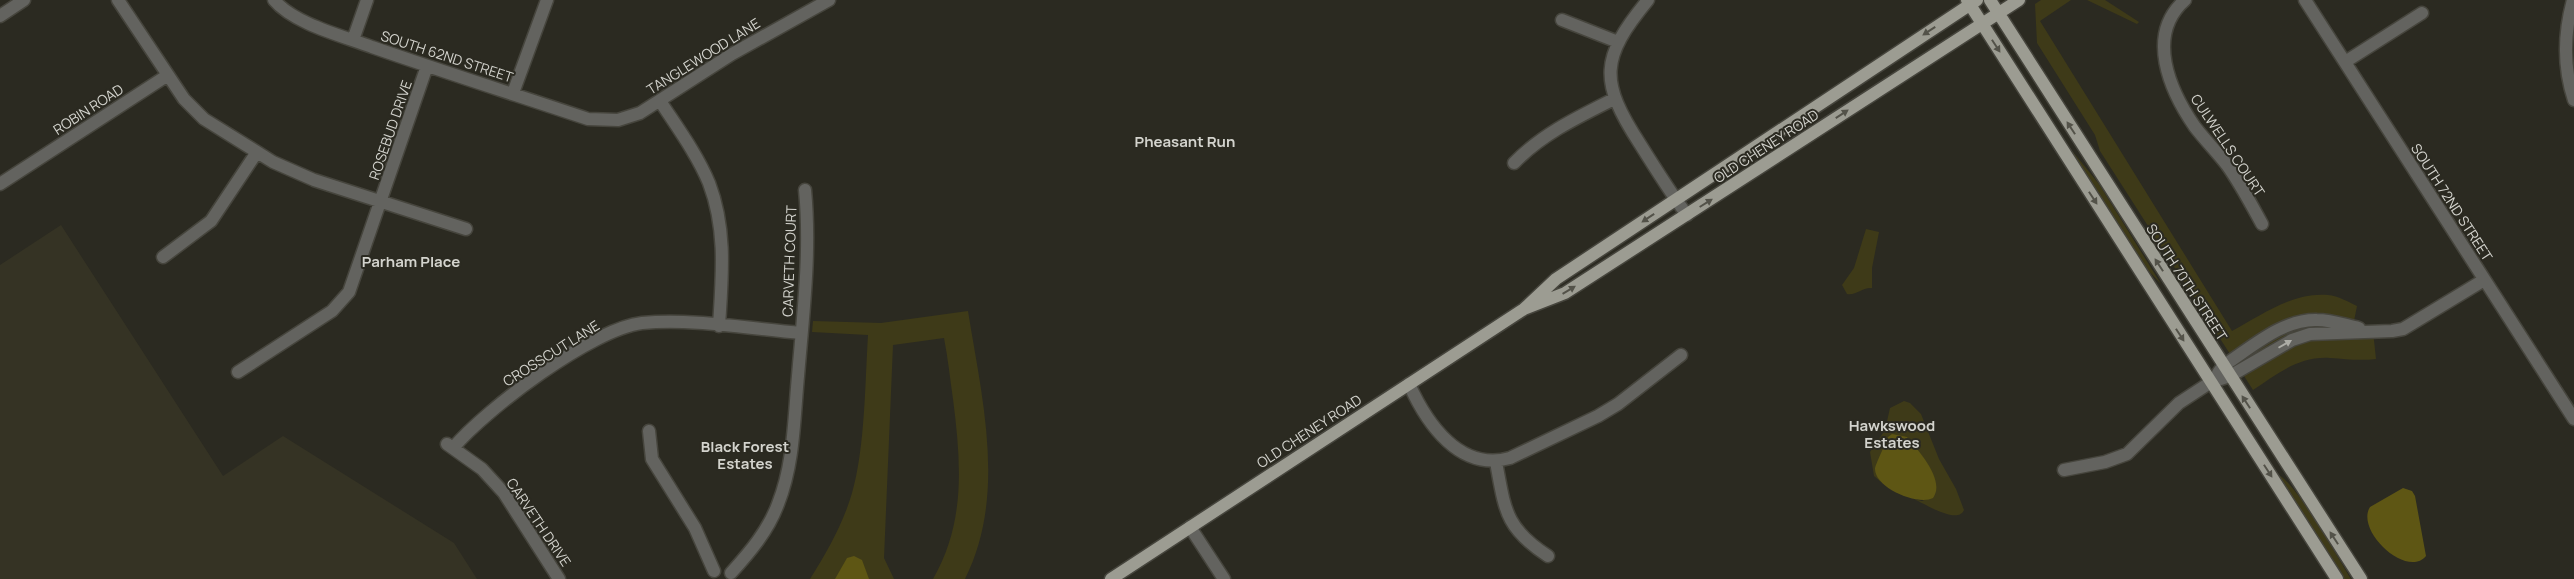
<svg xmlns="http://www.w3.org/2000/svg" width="2574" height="579" font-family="Manrope,sans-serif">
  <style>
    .built { fill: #353324 }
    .green { fill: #3e3a18 }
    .water { fill: #5e5614 }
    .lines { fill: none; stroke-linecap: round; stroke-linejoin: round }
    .minor-casing { stroke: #46453d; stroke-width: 15 }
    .major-casing { stroke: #46453d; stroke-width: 15 }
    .minor { stroke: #63635f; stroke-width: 12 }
    .major { stroke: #9c9c92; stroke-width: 12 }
    .oneway { fill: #535249 }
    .oneway2 { fill: #acaca6 }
    .labels { text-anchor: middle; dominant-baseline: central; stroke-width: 4; stroke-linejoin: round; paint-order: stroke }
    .street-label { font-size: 14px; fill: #d3d3cd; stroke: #2b2a21 }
    .neighbourhood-label { font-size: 15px; font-weight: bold; fill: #d3d3cd; stroke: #2b2a21 }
  </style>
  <rect width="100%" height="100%" fill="#2b2a21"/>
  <path class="built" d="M61 225 223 476 283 436 454 543 477 579H0V265Z"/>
  <path class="green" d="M2041 0H2071L2040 21 2232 331C2262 315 2292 292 2328 295 2338 296 2349 302 2357 306L2353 326 2373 331 2376 359C2359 361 2346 359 2330 358 2299 356 2277 374 2253 390L2100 151 2095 135 2037 43 2035 4Z
    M2087 0H2105L2139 22 2137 24Z
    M2073 152 2099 184 2161 284 2143 265 2072 153Z
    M1866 229 1879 232 1872 268V288C1862 287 1856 296 1847 294L1842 285 1854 268Z
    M968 311C982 399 1007 495 965 579H933C966 522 961 462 953 399 950 379 948 358 944 338L893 345 884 558 894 579H810C827 552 843 524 852 493 865 448 865 383 868 335L812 332 813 321 881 323Z
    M1904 401 1910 403 1921 414 1939 459 1956 489 1964 510C1958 525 1925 504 1914 499L1922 501 1935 495C1940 474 1919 452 1907 437L1887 441C1884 457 1870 465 1881 482L1874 476 1870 452 1885 430 1890 408Z
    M2277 474C2296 482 2338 558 2351 579H2343Z"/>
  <path class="water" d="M1892 434 1907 437C1918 450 1946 480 1933 498 1918 506 1875 488 1875 469 1875 465 1886 443 1888 437Z
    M2403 488 2412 491 2415 496 2426 556C2407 579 2355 531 2370 507Z
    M854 556 862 560 869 579H835L847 558Z"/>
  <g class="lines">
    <g class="minor-casing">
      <path id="minor" d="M118 0 184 99 204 119 273 162 314 180 466 229
        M274 0C294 24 343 36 372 47 444 72 516 95 588 119L618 120 640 113 732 54 829 0
        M1648 0C1600 58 1599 81 1640 144 1655 168 1670 192 1687 215
        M2185 0C2145 35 2170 91 2195 127 2205 140 2217 152 2227 165 2240 183 2251 204 2262 224
        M2305 0 2574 419
        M2573 0C2564 33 2563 67 2574 100
        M0 16 24 0
        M1562 20 1618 42
        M353 40 367 0
        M2345 62 2422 13
        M513 93 547 0
        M660 101C677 127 697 154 709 183 727 230 722 277 719 326
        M1514 163C1542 134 1578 117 1614 99
        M0 184 168 75
        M163 257 211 221 257 152
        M238 372 332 311 349 292 427 66
        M2218 373 2223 366C2251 348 2282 319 2317 320 2331 320 2345 325 2359 328
        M1409 384C1427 424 1460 472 1510 458L1598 416 1618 404 1681 355
        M649 431 652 459 695 528 714 571
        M447 444 482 469 504 493 559 579
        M453 448C486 409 592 329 642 323 693 318 750 329 801 333
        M1496 462C1505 510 1505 528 1548 556
        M2064 470 2105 462 2127 454 2179 403 2211 382 2230 376 2292 340 2310 334 2392 331 2403 329 2484 280
        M1190 527 1224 579
        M731 573C750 552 768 531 778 504 794 464 794 419 798 376 803 315 811 252 805 190"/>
    </g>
    <g class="major-casing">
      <path id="major" d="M1967 0 2337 579
        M1990 0 2361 579
        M1524 309 1565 293 2019 0
        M1111 579 1524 309 1556 279 1977 0"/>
    </g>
    <use href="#minor" class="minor"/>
    <use href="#major" class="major"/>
  </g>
  <defs><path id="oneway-solid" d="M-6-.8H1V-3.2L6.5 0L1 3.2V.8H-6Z" transform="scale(1.25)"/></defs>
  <g class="oneway">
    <use href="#oneway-solid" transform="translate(1929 31) rotate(147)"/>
    <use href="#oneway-solid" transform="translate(1996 46) rotate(57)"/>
    <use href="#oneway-solid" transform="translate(1842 114) rotate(-33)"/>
    <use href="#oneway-solid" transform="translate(2071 128) rotate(-123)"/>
    <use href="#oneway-solid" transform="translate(2093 198) rotate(57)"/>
    <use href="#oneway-solid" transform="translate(1706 203) rotate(-32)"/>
    <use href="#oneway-solid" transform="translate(1648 218) rotate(146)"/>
    <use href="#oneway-solid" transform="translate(2159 265) rotate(-123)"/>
    <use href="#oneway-solid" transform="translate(1569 290) rotate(-31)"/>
    <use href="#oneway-solid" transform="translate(2180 335) rotate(57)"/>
    <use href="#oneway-solid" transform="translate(2246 402) rotate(-123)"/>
    <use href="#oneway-solid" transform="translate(2268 471) rotate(57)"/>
    <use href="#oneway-solid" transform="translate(2334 538) rotate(-123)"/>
  </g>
  <use class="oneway2" href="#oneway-solid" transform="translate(2285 344) rotate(-30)"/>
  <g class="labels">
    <g class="street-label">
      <text transform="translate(447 56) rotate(18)">SOUTH 62ND STREET</text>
      <text transform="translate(703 56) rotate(-32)">TANGLEWOOD LANE</text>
      <text transform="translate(88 109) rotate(-33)">ROBIN ROAD</text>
      <text transform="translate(390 130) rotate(-71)">ROSEBUD DRIVE</text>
      <text transform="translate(2228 145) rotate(56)">CULWELLS COURT</text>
      <text transform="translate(1766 146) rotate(-33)">OLD CHENEY ROAD</text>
      <text transform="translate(2452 202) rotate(57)">SOUTH 72ND STREET</text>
      <text transform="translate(789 261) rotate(-88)">CARVETH COURT</text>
      <text transform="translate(2187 282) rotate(57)">SOUTH 70TH STREET</text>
      <text transform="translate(551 353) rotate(-32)">CROSSCUT LANE</text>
      <text transform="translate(1309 431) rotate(-33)">OLD CHENEY ROAD</text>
      <text transform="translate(539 522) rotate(56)">CARVETH DRIVE</text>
    </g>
    <g class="neighbourhood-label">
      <text x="1185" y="141">Pheasant Run</text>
      <text x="411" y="261">Parham Place</text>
      <text x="1892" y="425">Hawkswood<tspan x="1892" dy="17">Estates</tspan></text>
      <text x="745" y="446">Black Forest<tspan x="745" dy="17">Estates</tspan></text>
    </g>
  </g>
</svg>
